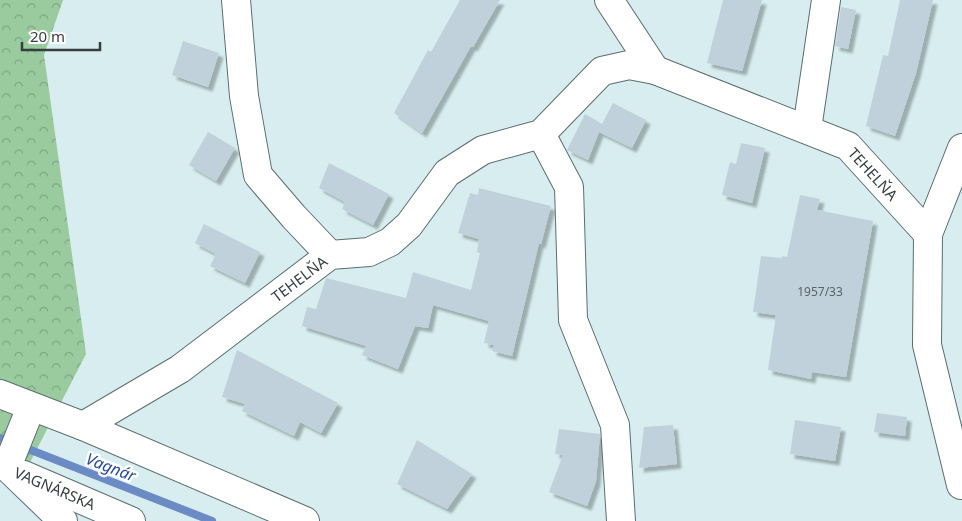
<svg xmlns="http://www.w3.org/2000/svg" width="962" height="521" font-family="'Noto Sans',sans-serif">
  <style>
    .forest { fill: url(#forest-crowns) }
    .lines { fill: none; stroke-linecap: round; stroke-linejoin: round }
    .stream { stroke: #6b8bc5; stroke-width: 8 }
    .building { fill: #c0d1db; filter: url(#shadow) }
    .street-casing { stroke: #5b6e70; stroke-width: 30 }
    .secondary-casing { stroke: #5b6e70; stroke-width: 30 }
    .street { stroke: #fff; stroke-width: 28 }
    .secondary { stroke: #fff; stroke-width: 28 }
    .labels { text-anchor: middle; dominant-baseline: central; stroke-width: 5; stroke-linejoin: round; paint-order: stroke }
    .number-label { font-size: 12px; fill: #586466 }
    .street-label { font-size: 15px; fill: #363f3f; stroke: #fff }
    .water-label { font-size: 16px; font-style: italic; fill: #284d95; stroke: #fff }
  </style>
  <defs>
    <pattern id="forest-crowns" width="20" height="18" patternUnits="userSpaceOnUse" patternTransform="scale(1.25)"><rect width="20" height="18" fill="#99cb9e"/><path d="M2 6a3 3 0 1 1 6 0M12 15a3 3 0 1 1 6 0" fill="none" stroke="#7ea682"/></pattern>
    <filter id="shadow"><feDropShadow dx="4.5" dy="4.5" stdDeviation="1" flood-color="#0004"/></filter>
  </defs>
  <rect width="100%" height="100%" fill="#d7edef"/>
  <path class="forest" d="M0 0H63L44 55 86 354 24 474 0 479Z"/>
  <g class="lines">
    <path class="stream" d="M0 438 212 521"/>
  </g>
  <path class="building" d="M460 0H500L473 47 471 46 422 133 394 113 428 50 431 52Z
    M723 0H762L742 71 707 63Z
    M900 0H933L916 73 895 136 866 126 883 55 888 56Z
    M841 7 856 10 848 49 835 46Z
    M183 41 219 53 208 87 172 75Z
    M613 103 646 120 632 148 599 132 588 160 567 150 585 114 602 124Z
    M208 132 235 148 216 181 189 165Z
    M741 143 765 148 752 203 722 195 730 162 736 164Z
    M329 163 389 194 373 225 342 209 345 202 319 188Z
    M479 188 551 206 541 244 539 243 512 356 492 351 494 345 484 343 489 321 433 305 428 328 415 326 398 369 362 355 366 346 302 326 307 307 316 309 326 278 406 298 413 272 471 290 480 253 477 252 479 239 458 233 470 193 478 195Z
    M800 195 820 199 817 210 873 221 846 377 812 372 811 379 768 370 776 315 753 312 761 256 782 258V256L787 257Z
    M204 224 260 252 245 283 210 266 216 254 195 243Z
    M237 350 338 403 321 433 300 422 294 436 242 411 245 404 222 397Z
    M877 413 907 417 905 436 874 432Z
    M795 420 841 427 835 461 790 454Z
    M673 425 677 464 639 468 644 427Z
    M559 429 600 434 596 481 587 506 549 492 563 455 555 454Z
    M417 440 472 474 447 509 397 484Z"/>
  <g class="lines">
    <g class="street-casing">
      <g id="street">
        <path d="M236 0 244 96 258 175 294 217 330 255"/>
        <path id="s1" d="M655 70 848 146 928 234"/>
        <path d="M807 129 826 0"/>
        <path d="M541 134 569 187 573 320 615 425 621 521"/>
        <path d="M31 407 7 467 63 521"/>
        <path id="s2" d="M83 426 180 369 330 255 369 252 390 242 409 225 447 173 483 150 541 134 602 71 629 65 655 70 609 0"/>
        <path d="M24 475 131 521"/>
        <path d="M961 485 927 345 928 234 962 148"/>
      </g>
    </g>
    <g class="secondary-casing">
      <path id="secondary" d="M0 394 83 426 305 521"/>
    </g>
    <use href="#street" class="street"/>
    <use href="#secondary" class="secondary"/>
  </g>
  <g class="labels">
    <g class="number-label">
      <text x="820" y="291">1957/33</text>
    </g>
    <g class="street-label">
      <text stroke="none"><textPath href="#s1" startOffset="245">TEHELŇA</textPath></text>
      <text stroke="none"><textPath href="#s2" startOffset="262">TEHELŇA</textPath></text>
      <text transform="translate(55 488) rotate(23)">VAGNÁRSKA</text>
    </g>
    <g class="water-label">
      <text transform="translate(111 467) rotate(21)">Vagnár</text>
    </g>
  </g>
  <path d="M22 42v8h78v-8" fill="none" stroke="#363f3f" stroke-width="2.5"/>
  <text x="30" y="42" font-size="15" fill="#363f3f" stroke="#ffffff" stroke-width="4" paint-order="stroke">20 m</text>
</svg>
